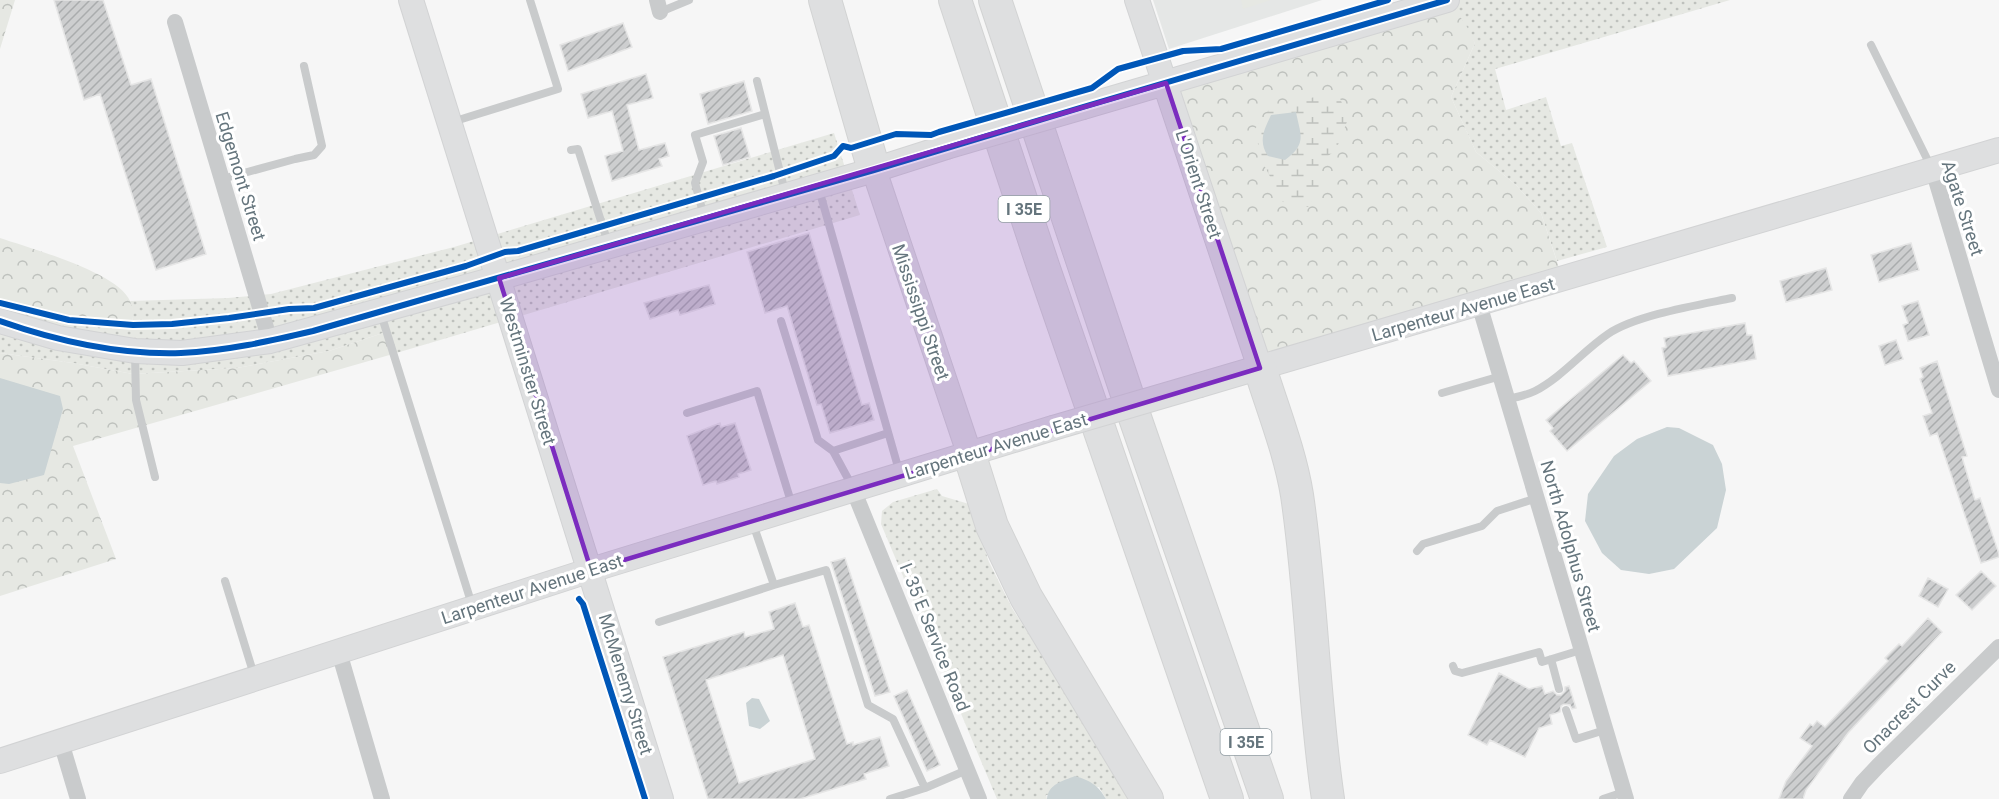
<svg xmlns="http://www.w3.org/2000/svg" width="1999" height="799" font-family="Roboto,sans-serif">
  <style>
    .built { fill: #e5e7e6 }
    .grass { fill: url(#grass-dots) }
    .forest { fill: url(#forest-crowns) }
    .wetland { fill: url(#wetland-marsh) }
    .pitch { fill: #e6e8e3 }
    .water { fill: #cad3d5 }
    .building { fill: url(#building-hatch); stroke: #e6e6e6; stroke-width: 1.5; fill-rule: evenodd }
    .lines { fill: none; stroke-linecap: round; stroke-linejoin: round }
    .secondary-casing { stroke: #d2d3d4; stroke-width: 26 }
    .highway-casing { stroke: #d2d3d3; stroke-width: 34 }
    .lane { stroke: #c9cbcc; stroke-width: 8 }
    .street { stroke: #c9cbcc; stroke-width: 16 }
    .secondary { stroke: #dedfe0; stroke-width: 24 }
    .highway { stroke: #dedfe0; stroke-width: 32 }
    .secondary-bridge-casing { stroke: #d2d3d4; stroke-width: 26; stroke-linecap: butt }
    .secondary-bridge { stroke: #dedfe0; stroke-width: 24 }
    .cycleway-casing { stroke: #fff; stroke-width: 10 }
    .cycleway { stroke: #0057b8; stroke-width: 6 }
    .marked { fill: #7b2cbf; fill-opacity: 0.2; stroke: #7b2cbf; stroke-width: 4.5; stroke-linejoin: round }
    .labels { text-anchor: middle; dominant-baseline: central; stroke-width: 6; stroke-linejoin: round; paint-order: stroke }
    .shield { fill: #fff; stroke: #939ea4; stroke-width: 1.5 }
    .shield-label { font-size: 16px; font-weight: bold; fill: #65757d }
    .street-label { font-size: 18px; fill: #65757d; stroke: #fff }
  </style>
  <defs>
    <pattern id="grass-dots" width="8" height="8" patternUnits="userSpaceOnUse" patternTransform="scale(1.5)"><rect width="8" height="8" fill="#e6e8e3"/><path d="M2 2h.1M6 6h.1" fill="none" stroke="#bec1bd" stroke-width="1.8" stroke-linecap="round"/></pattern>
    <pattern id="forest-crowns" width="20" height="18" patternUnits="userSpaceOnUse" patternTransform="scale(1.5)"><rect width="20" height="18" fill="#e6e8e3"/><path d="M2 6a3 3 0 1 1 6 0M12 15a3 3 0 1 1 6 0" fill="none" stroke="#bec1bd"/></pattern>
    <pattern id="wetland-marsh" width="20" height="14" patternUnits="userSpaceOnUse" patternTransform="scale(1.5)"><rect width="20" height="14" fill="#e6e8e3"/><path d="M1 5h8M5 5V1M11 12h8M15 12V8" fill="none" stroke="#bec1bd"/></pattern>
    <pattern id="building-hatch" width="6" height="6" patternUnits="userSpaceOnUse" patternTransform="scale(1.5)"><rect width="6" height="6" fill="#cdcecf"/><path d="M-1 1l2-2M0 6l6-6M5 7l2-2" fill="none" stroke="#aaacad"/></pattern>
  </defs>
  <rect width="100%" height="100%" fill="#f6f6f6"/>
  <path class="built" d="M1153 0H1322L1169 49Z"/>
  <path class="grass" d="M1448 0H1730L1495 69 1506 110 1546 97 1561 146 1572 143 1607 247 1557 261 1541 213 1516 185 1476 152 1451 97 1475 43Z
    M834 133 860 215 393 354 386 332 329 351 237 368 133 374 73 363 0 353V303L69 320 133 324 130 301 228 298 271 294 454 247Z
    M937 489 942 496 969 504 989 562 1012 608 1083 719 1138 799H1106L1099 787 1046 795 1047 799H997L881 524 882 511 893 502Z"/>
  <path class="forest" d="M0 0H15L0 49Z
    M1448 0 1466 25 1475 43 1451 97 1476 152 1516 185 1541 213 1563 280 1260 368 1166 83Z
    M0 238C29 248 118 272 130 301 133 308 132 318 133 325L69 320 0 303Z
    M386 332 393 354 73 446 116 559 0 596V353L73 363 133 374 237 368 329 351Z"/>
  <path class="wetland" d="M1338 93 1348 119 1336 150 1320 162 1319 187 1308 207 1283 202 1261 159 1255 129 1269 110 1299 100Z"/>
  <path class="pitch" d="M1241 0H1271L1243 9Z"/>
  <path class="water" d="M1296 112C1300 134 1308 143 1285 160L1268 156C1258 141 1264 130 1271 115Z
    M0 378 60 396 63 409 44 475 9 484 0 483Z
    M1667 427 1679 428 1713 445 1722 464 1726 490 1717 528 1674 569 1649 574 1621 570 1602 553 1585 521 1588 494 1614 456 1637 439Z
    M752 698 759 699 770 721 760 729 749 726 746 703Z
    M1075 776C1091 781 1098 785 1106 799H1047C1048 784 1063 781 1075 776Z"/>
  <path class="building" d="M54 0H103L131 85 151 79 206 254 156 270 100 94 84 100Z
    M623 23 632 47 568 71 560 45Z
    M646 74 653 98 627 105 639 150 665 143 669 156 659 159 662 166 612 181 605 156 623 151 612 111 588 118 581 94Z
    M744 81 752 111 708 124 700 94Z
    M741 128 750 157 723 165 714 136Z
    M809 233 862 405 869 403 874 420 830 433 821 404 817 405 787 306 765 313 747 252Z
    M1911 243 1919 270 1879 282 1871 255Z
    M1826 268 1832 290 1786 302 1780 281Z
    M709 285 715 304 680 315 678 310 650 319 644 303Z
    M1918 301 1929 335 1908 341 1903 325 1908 323 1902 306Z
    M1745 323 1747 335H1752L1756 359 1668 376 1662 348 1666 347 1664 338Z
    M1896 340 1903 359 1885 365 1879 346Z
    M1623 355 1631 363 1634 361 1651 381 1567 451 1550 431 1553 428 1546 420Z
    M1937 361 1967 456 1962 457 1975 500 1980 498 1999 554V557L1981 563 1937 433 1930 436 1923 416 1932 413 1920 379 1923 377 1920 368Z
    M720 423 721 427 735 423 751 470 738 474 739 477 717 484 716 481 703 485 687 436Z
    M845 558 890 692 875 696 831 562Z
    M1981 571 1996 586 1972 610 1956 595Z
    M1928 578 1948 589 1938 607 1919 596Z
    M795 603 803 627 809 625 847 744 853 742V745L880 737 889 766 864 774 866 779 800 799H708L663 657 744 632 745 637 774 629 769 612ZM783 655 815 759 739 783 706 680Z
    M1928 618 1942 632 1848 733 1806 790 1803 799H1779L1786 781 1812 746 1800 738 1810 724 1813 726 1817 721 1825 727 1888 661 1885 658 1899 644 1902 646Z
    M1499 673 1529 689 1542 686 1545 694 1553 691 1557 695H1561L1565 691V687L1569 686 1576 708 1572 709 1570 705 1564 704 1561 706 1560 712 1550 715 1552 724 1539 728 1525 757 1490 740 1487 745 1468 735Z
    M907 690 940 765 927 771 894 696Z"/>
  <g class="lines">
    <g class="secondary-casing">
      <path id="secondary" d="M411 0 661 799
        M1137 0 1260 368
        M1083 107 1447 0
        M874 170 969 453
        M0 321 58 338 135 351 182 353 270 341 516 273 874 170 946 147
        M1200 385 1999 150
        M0 761 591 570 1053 428"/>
    </g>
    <g class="highway-casing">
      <path id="highway" d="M825 0 874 170
        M955 0 1043 266 1227 799
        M995 0 1132 409 1267 799
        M1260 368C1273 410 1290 452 1297 495 1312 596 1313 698 1328 799
        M969 453 992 526 1026 597 1147 799"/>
    </g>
    <path class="lane" d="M660 12 689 0
      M1871 45 1932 169
      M757 81 785 192
      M452 122 558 89 530 0
      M571 150 578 149 608 243
      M222 179 295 159 314 155 322 146 304 66
      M818 186 900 474
      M704 216 695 183 703 162 695 135 765 114
      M381 314 472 605
      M781 321 818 440 833 451 852 486
      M135 354 136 400 155 477
      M1442 393 1501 376
      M1508 399C1517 397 1527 395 1535 391 1562 377 1583 351 1608 334 1636 315 1698 305 1732 298
      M687 413 757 391 792 505
      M833 451 888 433
      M752 521 774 585 826 570 868 705 893 719 925 788 967 770
      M1417 551 1423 544 1482 526 1497 511 1537 498
      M225 581 254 675
      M659 622 774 585
      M1551 659 1559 689
      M1453 666 1455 671 1462 673 1539 652 1542 662 1581 650
      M1566 710 1576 739 1605 730
      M890 799 925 788
      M1603 799 1624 792"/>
    <path class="street" d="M657 0 660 12
      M175 22 270 341
      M1933 170 1999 390
      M1479 304 1626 799
      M853 489 979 799
      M339 652 382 799
      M61 742 78 799
      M1851 799 1862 783 1878 766 1999 647"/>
    <use href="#secondary" class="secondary"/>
    <use href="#highway" class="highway"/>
    <g class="secondary-bridge-casing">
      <path id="secondary-bridge" d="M946 147 1083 107
        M1053 428 1200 385"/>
    </g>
    <use href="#secondary-bridge" class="secondary-bridge"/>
    <g class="cycleway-casing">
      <path id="cycleway" d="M0 303 69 320 133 325 172 324 229 318 289 309 314 308 466 266 505 252 518 251 774 176 834 156 843 146 851 148 896 134 931 135 939 132 1092 88 1118 69 1183 51 1221 49 1388 0
        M0 321C57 341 120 355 181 353 226 351 270 341 313 331L874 170 1083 107 1447 0
        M579 599 583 604 645 799"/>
    </g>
    <use href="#cycleway" class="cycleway"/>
  </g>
  <path class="marked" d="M1166 83 1260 368 591 570 499 278Z"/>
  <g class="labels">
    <g class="shield">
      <rect x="998.5" y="196" width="51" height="26" rx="4.5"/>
      <rect x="1220.5" y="729" width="51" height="26" rx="4.5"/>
    </g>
    <g class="shield-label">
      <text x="1024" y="209">I 35E</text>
      <text x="1246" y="742">I 35E</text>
    </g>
    <g class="street-label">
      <text transform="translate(241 176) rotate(73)">Edgemont Street</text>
      <text transform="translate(1199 184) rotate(72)">L'Orient Street</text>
      <text transform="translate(1963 208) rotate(72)">Agate Street</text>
      <text transform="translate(1463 309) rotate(-16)">Larpenteur Avenue East</text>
      <text transform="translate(921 312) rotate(71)">Mississippi Street</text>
      <text transform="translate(528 371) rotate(73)">Westminster Street</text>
      <text transform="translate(996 446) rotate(-17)">Larpenteur Avenue East</text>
      <text transform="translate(1571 546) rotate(74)">North Adolphus Street</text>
      <text transform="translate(532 589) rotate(-18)">Larpenteur Avenue East</text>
      <text transform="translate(935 637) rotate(68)">I- 35 E Service Road</text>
      <text transform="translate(626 684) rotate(73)">McMenemy Street</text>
      <text transform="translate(1909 707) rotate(-45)">Onacrest Curve</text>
    </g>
  </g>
</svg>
